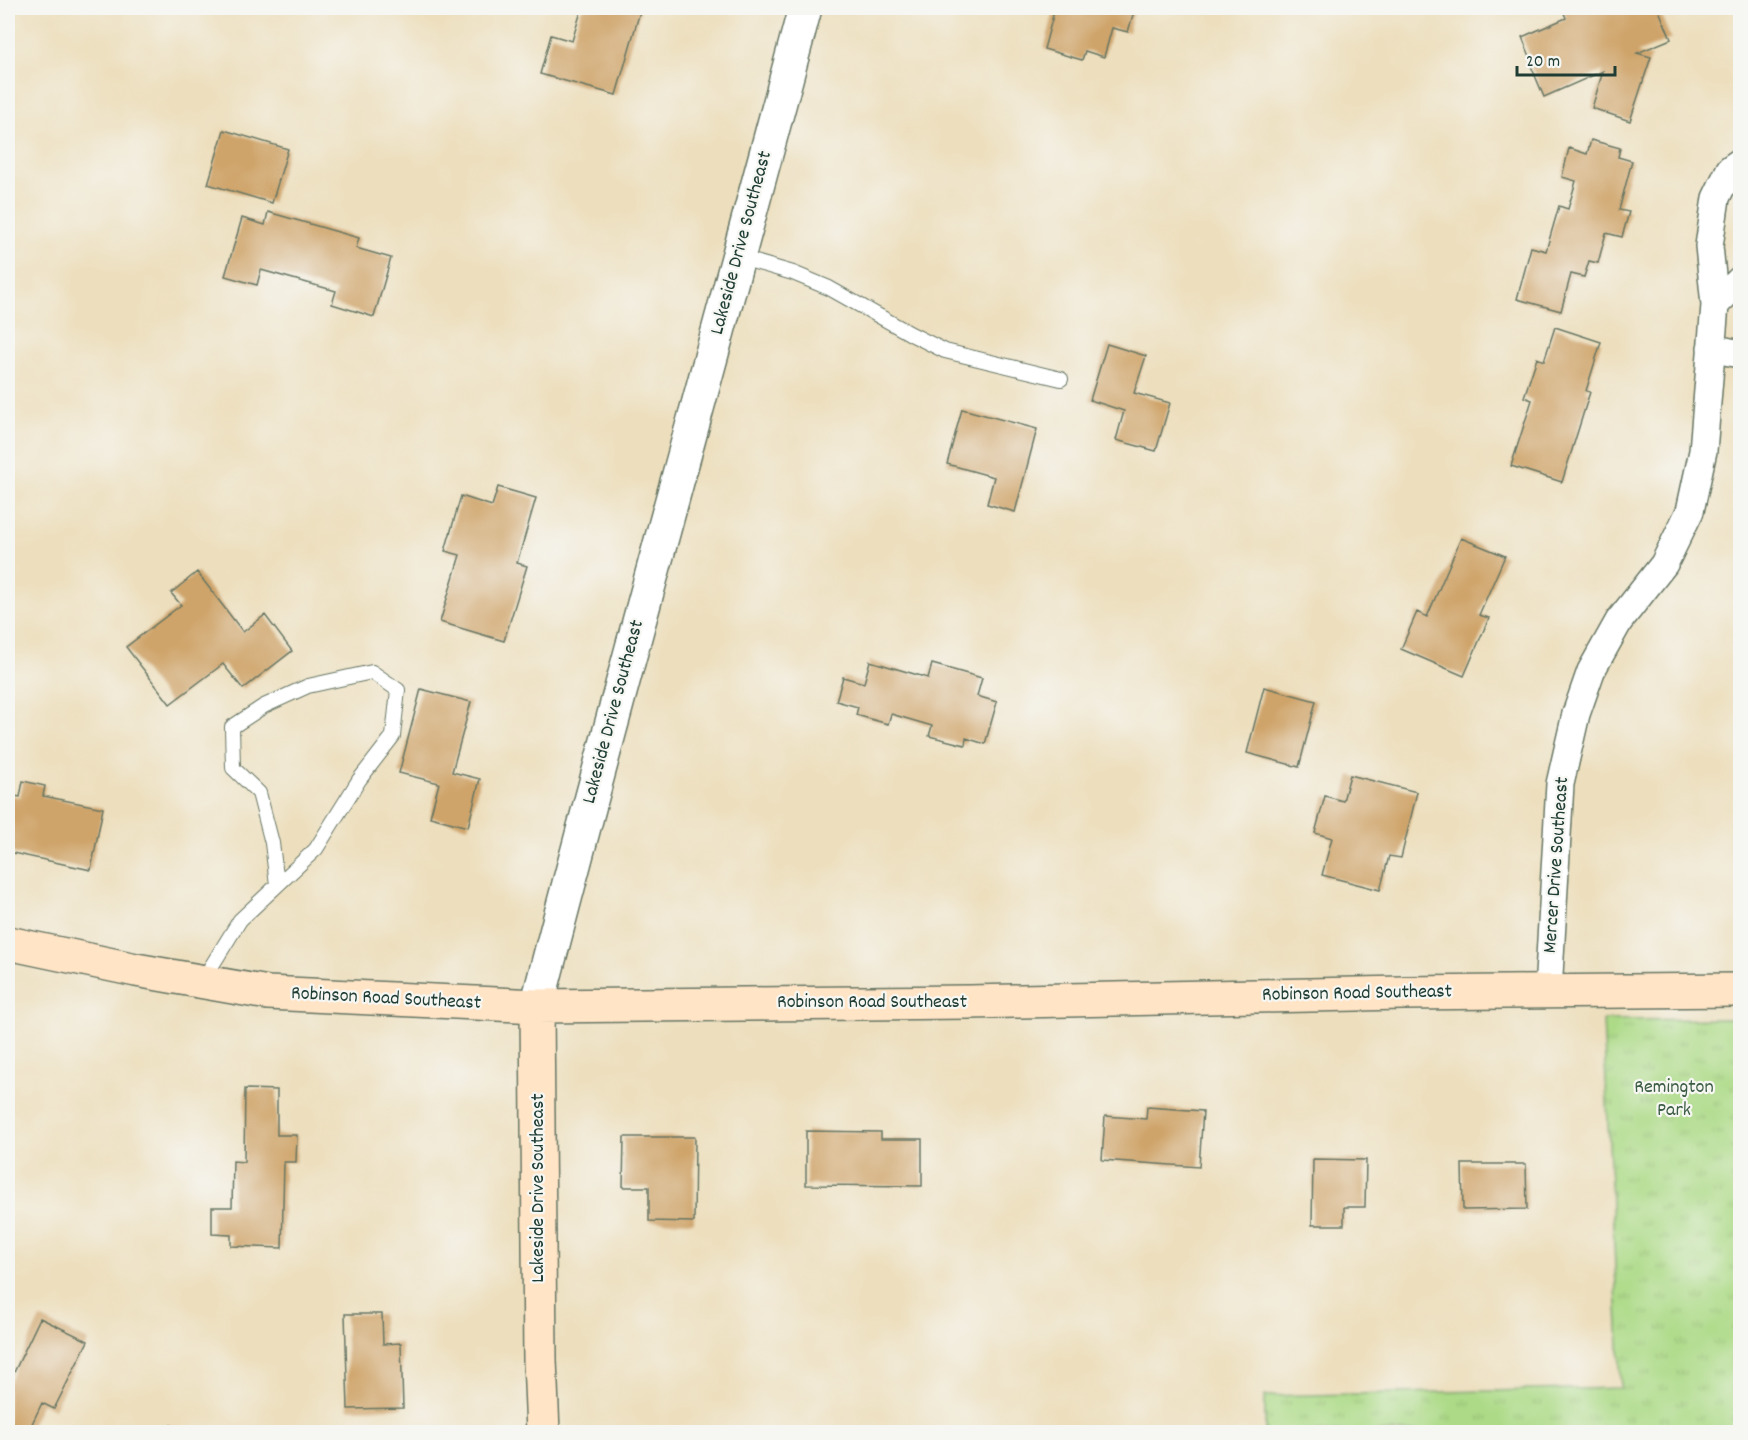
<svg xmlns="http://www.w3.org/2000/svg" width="1748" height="1440" font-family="Dekko,sans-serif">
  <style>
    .grass { fill: url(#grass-tufts); stroke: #668c5d; stroke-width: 1.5 }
    .building { fill: #cfa46b }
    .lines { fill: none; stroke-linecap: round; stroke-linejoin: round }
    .service-casing { stroke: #677664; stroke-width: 16 }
    .minor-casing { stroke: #677664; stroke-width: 30 }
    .tertiary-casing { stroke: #677664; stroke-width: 36 }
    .secondary-casing { stroke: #677664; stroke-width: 36 }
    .service { stroke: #fff; stroke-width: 14 }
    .minor { stroke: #fff; stroke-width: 27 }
    .tertiary { stroke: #fff; stroke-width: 33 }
    .secondary { stroke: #ffe4c6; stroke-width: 33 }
    .labels { text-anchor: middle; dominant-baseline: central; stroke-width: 4.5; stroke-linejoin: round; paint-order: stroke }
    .street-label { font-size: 20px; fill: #1f3d34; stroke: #f6f6f2 }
    .park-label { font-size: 20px; fill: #3b5c44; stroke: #f6f6f2 }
  </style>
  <defs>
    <pattern id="grass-tufts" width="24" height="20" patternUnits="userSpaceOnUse" patternTransform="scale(1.5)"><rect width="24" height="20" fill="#acda86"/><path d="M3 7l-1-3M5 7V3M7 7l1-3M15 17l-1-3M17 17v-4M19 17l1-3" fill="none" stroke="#94bc74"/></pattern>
  </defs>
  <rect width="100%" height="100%" fill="#f6f6f2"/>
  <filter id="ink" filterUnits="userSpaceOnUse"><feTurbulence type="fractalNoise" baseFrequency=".0167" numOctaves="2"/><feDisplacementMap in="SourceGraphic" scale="12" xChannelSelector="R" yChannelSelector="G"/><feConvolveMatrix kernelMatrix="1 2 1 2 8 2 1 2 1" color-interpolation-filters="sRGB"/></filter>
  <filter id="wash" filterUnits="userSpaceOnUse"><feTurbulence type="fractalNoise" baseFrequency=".008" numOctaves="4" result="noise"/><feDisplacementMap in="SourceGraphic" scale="24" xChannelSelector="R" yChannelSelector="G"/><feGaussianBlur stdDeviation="1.35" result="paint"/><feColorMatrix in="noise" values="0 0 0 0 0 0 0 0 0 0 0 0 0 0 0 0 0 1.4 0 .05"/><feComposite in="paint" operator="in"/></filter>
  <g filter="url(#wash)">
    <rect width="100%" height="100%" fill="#eddfbe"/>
    <path class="grass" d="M1740 1019V1432H1265V1396L1621 1388 1603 1020Z"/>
    <g id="blocks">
      <path class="building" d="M582 8H641L616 95 540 74 551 35 572 41Z
        M1055 8H1135L1128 32 1112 28 1104 57 1085 51 1082 60 1044 49Z
        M1562 8H1658L1671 39 1637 53 1651 57 1630 121 1592 108 1603 71 1544 97 1531 66 1532 61 1522 37 1566 18Z
        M224 130 288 149 272 203 208 184Z
        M1591 140 1620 148 1618 157 1632 161 1619 210 1629 212 1622 237 1606 233 1598 263 1589 261 1584 277 1571 274 1561 311 1517 299 1531 247 1546 251 1559 206 1568 209 1576 181 1562 177 1569 148 1587 154Z
        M268 212 359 238 356 248 391 258 374 317 332 304 336 291 261 270 257 285 225 276 242 218 265 225Z
        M1555 327 1601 342 1586 391 1590 392 1562 482 1511 466 1532 400 1524 397 1537 358 1544 361Z
        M1107 344 1146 356 1134 393 1170 403 1156 451 1116 440 1124 411 1090 400Z
        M962 409 1037 429 1015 512 987 504 994 477 947 464Z
        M498 487 536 498 517 563 527 566 504 641 440 622 460 555 445 551 461 496 492 506Z
        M1461 538 1505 556 1479 615 1489 618 1464 676 1401 649 1417 612 1427 617Z
        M197 572 243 632 265 615 292 651 243 689 223 664 170 704 126 647 181 605 171 593Z
        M870 661 928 678 932 664 982 678 977 696 997 702 985 744 966 738 965 745 929 736 932 726 891 714 888 724 856 715 858 707 836 701 843 677 864 683Z
        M1264 687 1316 701 1299 767 1247 753Z
        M421 689 471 702 452 772 480 779 468 827 430 817 439 783 399 773Z
        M1350 775 1417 792 1401 858 1389 856 1380 890 1322 875 1332 838 1315 833 1325 796 1343 801Z
        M23 781 45 786 43 796 103 808 91 870 8 852V795L20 797Z
        M245 1089 277 1090V1135H297L296 1162H284L282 1248 231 1246V1235L212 1234V1207H232L233 1161 244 1162Z
        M1147 1107 1203 1111 1199 1167 1102 1160 1105 1116 1146 1119Z
        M806 1131 881 1132V1139H922V1186L806 1185Z
        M624 1137H695L694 1222 649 1221V1187H623Z
        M1313 1159 1366 1160 1365 1207H1344V1225H1312Z
        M1462 1164H1526L1527 1209 1463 1210Z
        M345 1314H382L383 1344 401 1343 403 1408 348 1409Z
        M40 1318 88 1341 54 1409 42 1403 28 1432H8V1385Z
        M171 1425 190 1432H168Z"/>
    </g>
  </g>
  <g filter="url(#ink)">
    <use href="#blocks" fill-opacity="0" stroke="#677664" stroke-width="1.5"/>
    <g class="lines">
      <g class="service-casing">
        <path id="service" d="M738 257 793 273 829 288 911 334 945 351 1061 379
          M203 980 240 920 316 849 359 780 393 736 398 690 372 672 308 686 264 706 232 727 233 768 259 793 272 843 277 885"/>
      </g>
      <g class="minor-casing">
        <path id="minor" d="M1715 305 1740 280
          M1711 348 1740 354
          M1548 992 1560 784 1576 714 1591 671 1619 621 1664 564 1690 511 1703 451 1715 305 1709 246 1716 198 1730 169 1740 162"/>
      </g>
      <g class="tertiary-casing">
        <path id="tertiary" d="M537 1006C623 672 717 341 805 8"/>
      </g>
      <g class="secondary-casing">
        <path id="secondary" d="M8 943 136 970 268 993 537 1006 970 1002 1403 993 1740 990
          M537 1006 540 1360 543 1432"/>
      </g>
      <use href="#service" class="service"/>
      <use href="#minor" class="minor"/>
      <use href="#tertiary" class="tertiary"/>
      <use href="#secondary" class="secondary"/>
    </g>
  </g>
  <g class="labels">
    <g class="street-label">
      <text transform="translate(742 243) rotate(-75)">Lakeside Drive Southeast</text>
      <text transform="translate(614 712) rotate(-75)">Lakeside Drive Southeast</text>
      <text transform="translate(1557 865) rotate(-86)">Mercer Drive Southeast</text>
      <text transform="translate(1357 994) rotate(-1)">Robinson Road Southeast</text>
      <text transform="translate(386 999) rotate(3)">Robinson Road Southeast</text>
      <text x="872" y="1003">Robinson Road Southeast</text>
      <text transform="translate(539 1188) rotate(-90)">Lakeside Drive Southeast</text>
    </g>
    <g class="park-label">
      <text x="1674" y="1088">Remington<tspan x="1674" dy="23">Park</tspan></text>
    </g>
  </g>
  <rect width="1748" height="1440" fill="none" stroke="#f6f6f2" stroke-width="30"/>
  <path d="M1517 66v9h98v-9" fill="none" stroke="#1f3d34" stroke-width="3"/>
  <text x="1526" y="66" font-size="18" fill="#1f3d34" stroke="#f6f6f2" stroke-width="4.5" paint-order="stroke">20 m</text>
</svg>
